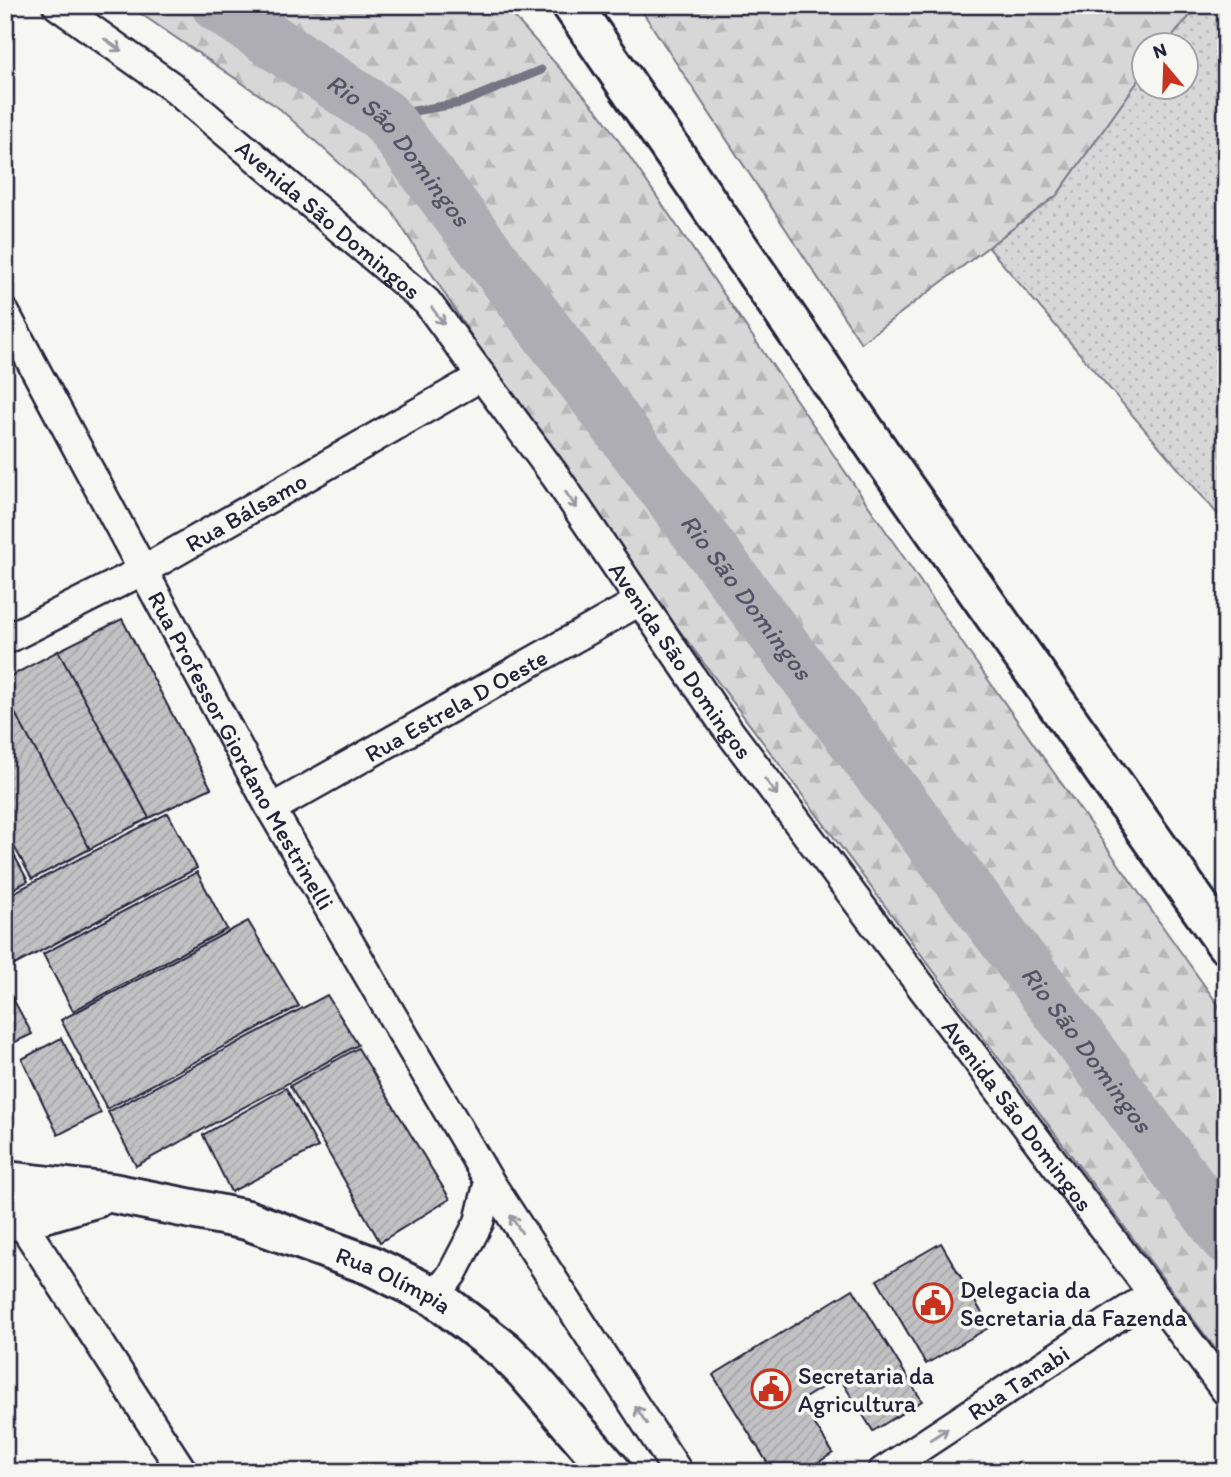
<svg xmlns="http://www.w3.org/2000/svg" width="1231" height="1477" font-family="Itim,sans-serif">
  <style>
    .grass { fill: url(#grass-dots); stroke: #7c7c89; stroke-width: 2 }
    .forest { fill: url(#forest-firs); stroke: #7c7c89; stroke-width: 2 }
    .lines { fill: none; stroke-linecap: round; stroke-linejoin: round }
    .stream { stroke: #757583; stroke-width: 9 }
    .river { stroke: #adadb3; stroke-width: 54 }
    .building { fill: url(#building-hatch); stroke: #22223b; stroke-width: 2 }
    .street-casing { stroke: #22223b; stroke-width: 33 }
    .secondary-casing { stroke: #22223b; stroke-width: 44 }
    .street { stroke: #f6f6f2; stroke-width: 28 }
    .secondary { stroke: #f6f6f2; stroke-width: 38 }
    .oneway { stroke: #9797a0 }
    .labels { text-anchor: middle; dominant-baseline: central; stroke-width: 7; stroke-linejoin: round; paint-order: stroke }
    .street-label { font-size: 24px; fill: #22223b; stroke: #f6f6f2 }
    .poi-label { font-size: 24px; fill: #22223b; stroke: #f6f6f2; text-anchor: start }
    .water-label { font-size: 26px; font-style: italic; fill: #535365; stroke: #f6f6f2 }
  </style>
  <defs>
    <pattern id="grass-dots" width="8" height="8" patternUnits="userSpaceOnUse" patternTransform="scale(1.75)"><rect width="8" height="8" fill="#d7d7d7"/><path d="M2 2h.1M6 6h.1" fill="none" stroke="#b8b8b9" stroke-width="1.8" stroke-linecap="round"/></pattern>
    <pattern id="forest-firs" width="22" height="20" patternUnits="userSpaceOnUse" patternTransform="scale(1.75)"><rect width="22" height="20" fill="#d7d7d7"/><path d="M5 1l3.5 6h-7zM16 11l3.5 6h-7z" fill="#b8b8b9"/></pattern>
    <pattern id="building-hatch" width="6" height="6" patternUnits="userSpaceOnUse" patternTransform="scale(1.75)"><rect width="6" height="6" fill="#c2c2c4"/><path d="M-1 1l2-2M0 6l6-6M5 7l2-2" fill="none" stroke="#a6a6a9"/></pattern>
  </defs>
  <rect width="100%" height="100%" fill="#f6f6f2"/>
  <filter id="ink" filterUnits="userSpaceOnUse"><feTurbulence type="fractalNoise" baseFrequency=".0143" numOctaves="2"/><feDisplacementMap in="SourceGraphic" scale="14" xChannelSelector="R" yChannelSelector="G"/><feConvolveMatrix kernelMatrix="1 2 1 2 8 2 1 2 1" color-interpolation-filters="sRGB"/></filter>
  <g filter="url(#ink)">
    <path class="grass" d="M1199 5H1226V524L988 247 1057 195 1143 74 1144 88H1186V46L1165 45Z"/>
    <path class="forest" d="M128 5H504L601 115 970 654 1226 1016V1363L659 603 487 360 391 210 280 109Z
      M638 5H1199L1165 45 1144 46 1143 74 1057 195 861 343Z"/>
    <g class="lines">
      <path class="stream" d="M384 116 461 103 541 70"/>
      <path class="river" id="s1" d="M218 5 384 116 1074 1031 1226 1237"/>
    </g>
    <path class="building" d="M122 619 211 788 149 818 58 651Z
      M58 651 149 818 90 849 5 695V679Z
      M5 695 90 849 32 879 5 830Z
      M168 813 197 868 5 970V897Z
      M5 838 28 881 5 893Z
      M197 872 227 929 73 1011 43 954Z
      M248 921 299 1006 107 1109 61 1020Z
      M5 984 32 1034 5 1047Z
      M327 995 358 1045 136 1166 108 1112Z
      M61 1038 101 1113 58 1135 22 1059Z
      M358 1048 450 1199 380 1242 290 1086Z
      M286 1088 318 1147 231 1192 203 1135Z
      M941 1243 990 1327 926 1364 877 1280Z
      M853 1289 922 1401 873 1431 839 1377 800 1401 833 1453 803 1472H773L713 1375Z"/>
    <g class="lines">
      <g class="street-casing">
        <g id="street">
          <path id="s2" d="M57 5 171 86 427 302 556 477 723 723 1226 1391"/>
          <path id="s3" d="M5 313 271 809 489 1181 678 1472"/>
          <path id="s4" d="M5 640 142 571 482 376"/>
          <path id="s5" d="M271 809 640 601"/>
          <path d="M5 1197 183 1472"/>
          <path d="M435 1297 452 1274 479 1222 489 1181"/>
          <path id="s6" d="M882 1472 1152 1294"/>
        </g>
      </g>
      <g class="secondary-casing">
        <g id="secondary">
          <path d="M572 5 880 453 1226 944"/>
          <path id="s7" d="M5 1181 112 1193 247 1220 370 1265 435 1297 505 1351 525 1371 612 1472"/>
          <path d="M5 1221 20 1220 95 1198"/>
        </g>
      </g>
      <use href="#street" class="street"/>
      <use href="#secondary" class="secondary"/>
    </g>
    <defs><path id="oneway-shaft" d="M-6 0H5M1.5-3L5.5 0L1.5 3" fill="none" stroke-width="1.6" stroke-linecap="round" stroke-linejoin="round" transform="scale(1.75)"/></defs>
    <g class="oneway">
      <use href="#oneway-shaft" transform="translate(113 45) rotate(35)"/>
      <use href="#oneway-shaft" transform="translate(438 316) rotate(54)"/>
      <use href="#oneway-shaft" transform="translate(571 500) rotate(56)"/>
      <use href="#oneway-shaft" transform="translate(771 787) rotate(53)"/>
      <use href="#oneway-shaft" transform="translate(516 1224) rotate(-123)"/>
      <use href="#oneway-shaft" transform="translate(641 1415) rotate(-123)"/>
      <use href="#oneway-shaft" transform="translate(939 1434) rotate(-33)"/>
    </g>
  </g>
  <defs>
    <g id="civic-ring" transform="scale(2.0125)"><circle r="9.5" fill="#f6f6f2" stroke="#c8321e" stroke-width="1.5"/><path d="M-.6-6.5H3V-4.5H.6V-3L4-1V1h2V6H-6V1h2V-1L-.6-3ZM-1.2 2.5V6h2.4V2.5Z" fill="#c8321e"/></g>
  </defs>
  <g fill-rule="evenodd">
    <use href="#civic-ring" x="933" y="1303"/>
    <use href="#civic-ring" x="771" y="1389"/>
  </g>
  <g class="labels">
    <g class="street-label">
      <text stroke="none"><textPath href="#s2" startOffset="346">Avenida São Domingos</textPath></text>
      <text stroke="none"><textPath href="#s4" startOffset="273">Rua Bálsamo</textPath></text>
      <text stroke="none"><textPath href="#s2" startOffset="914">Avenida São Domingos</textPath></text>
      <text stroke="none"><textPath href="#s5" startOffset="212">Rua Estrela D Oeste</textPath></text>
      <text stroke="none"><textPath href="#s3" startOffset="497">Rua Professor Giordano Mestrinelli</textPath></text>
      <text stroke="none"><textPath href="#s2" startOffset="1480">Avenida São Domingos</textPath></text>
      <text stroke="none"><textPath href="#s7" startOffset="404">Rua Olímpia</textPath></text>
      <text stroke="none"><textPath href="#s6" startOffset="163">Rua Tanabi</textPath></text>
    </g>
    <g class="poi-label">
      <text x="960" y="1289">Delegacia da<tspan x="960" dy="28">Secretaria da Fazenda</tspan></text>
      <text x="798" y="1375">Secretaria da<tspan x="798" dy="28">Agricultura</tspan></text>
    </g>
    <g class="water-label">
      <text stroke="none"><textPath href="#s1" startOffset="234">Rio São Domingos</textPath></text>
      <text stroke="none"><textPath href="#s1" startOffset="802">Rio São Domingos</textPath></text>
      <text stroke="none"><textPath href="#s1" startOffset="1368">Rio São Domingos</textPath></text>
    </g>
  </g>
  <rect width="1231" height="1477" fill="none" stroke="#f6f6f2" stroke-width="28"/>
  <rect x="14" y="14" width="1203" height="1449" fill="none" stroke="#22223b" stroke-width="2.5" filter="url(#ink)"/>
  <g transform="translate(1165 66) rotate(341)"><circle r="33" fill="#f6f6f2" stroke="#a1a1a9" stroke-width="2"/>
  <path d="M0-5L12 26L0 18L-12 26Z" fill="#c8321e"/>
  <text y="-10" font-size="19" font-weight="bold" text-anchor="middle" fill="#22223b">N</text>
  </g>
</svg>
